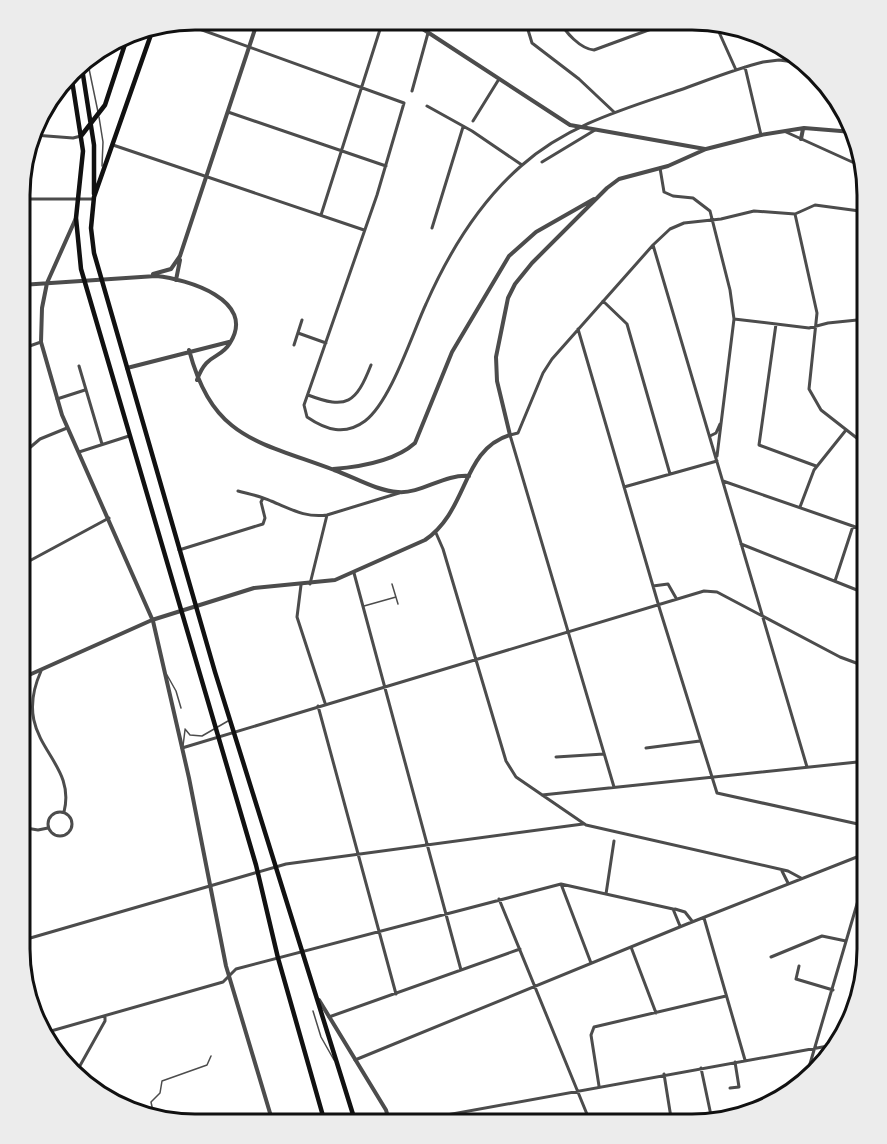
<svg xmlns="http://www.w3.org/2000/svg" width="887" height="1144" font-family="Montserrat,sans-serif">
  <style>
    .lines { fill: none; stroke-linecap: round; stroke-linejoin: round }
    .service { stroke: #4c4c4c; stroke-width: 1.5 }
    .minor { stroke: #4c4c4c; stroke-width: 3 }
    .tertiary { stroke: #4c4c4c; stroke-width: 4 }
    .primary { stroke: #111; stroke-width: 4.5 }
    .rim { fill: none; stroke: #111; stroke-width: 3 }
  </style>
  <rect width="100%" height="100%" fill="#fff"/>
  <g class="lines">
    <path class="service" d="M87 59 98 112
      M99 117 103 142 102 166
      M392 584 398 604
      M364 606 396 597
      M167 675 176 691 181 708
      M185 729 190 735 202 736 228 721
      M183 746 185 730
      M313 1011 321 1037 334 1060
      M154 1116 151 1102 160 1093 162 1081 207 1065 211 1056"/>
    <path class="minor" d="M525 20 532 43 579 79 614 112
      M561 21C564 32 581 49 594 50L673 21
      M714 21 736 70
      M180 22 404 103 377 195 304 405 307 417C326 430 345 436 365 421 391 401 412 334 426 304 448 254 480 202 521 166 567 125 624 109 680 90 708 80 735 69 763 62L779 60 802 63
      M745 67 761 135
      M412 91 428 33
      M427 106 472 131 522 165
      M228 112 386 166
      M473 121 499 79
      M786 132 861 166
      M34 135 73 138 81 136
      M113 145 364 230
      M542 162 595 130
      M660 168 664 192 673 196 693 198 710 211 730 290 734 319 717 456
      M21 199H93
      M795 214 817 313 809 389 821 410 867 446
      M321 215 383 20
      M432 228 463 127
      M653 245 807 767
      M603 301 627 324 670 474
      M734 319 809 328 828 323 867 319
      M776 324 759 445 816 466
      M578 329 660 610 717 793 867 826
      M298 333 326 343
      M294 345 302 320
      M21 349 41 342
      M79 366 102 444
      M867 385 861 380 859 371 862 364 867 362
      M308 395C347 410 356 403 371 365
      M57 399 85 390
      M710 436 716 433 720 424
      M79 452 129 436
      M20 456 40 439 67 428
      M723 481 867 531
      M624 487 717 461
      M238 491C249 494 261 496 271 501 291 509 305 518 327 515L399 493
      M800 507 814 470 846 430
      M436 533 443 549 506 761 516 777 586 825 788 871 801 878
      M741 544 867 594
      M179 550 263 524 265 518 261 502 263 498
      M20 566 109 518
      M354 573 461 970
      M835 581 853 526
      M310 584 327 515
      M301 585 297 617 325 703
      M653 586 668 584 676 598
      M41 671C9 743 78 757 64 812
      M318 706 396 994
      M182 748 704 591 717 592 840 657 867 667
      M646 748 700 741
      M556 757 604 754
      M614 787 510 435 518 433 543 373 552 359 653 245 670 229 684 223 721 219 754 211 795 214 815 205 867 212
      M542 795 867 761
      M48 824a12 12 0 1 1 24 0a12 12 0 1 1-24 0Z
      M20 827 38 830 48 828
      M20 840 26 829
      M782 871 788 883
      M561 884 591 963
      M606 894 614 841
      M499 899 591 1124
      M675 909 685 912 692 921
      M704 918 745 1060
      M20 941 286 864 583 824
      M631 947 656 1013
      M771 957 822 936 846 941
      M799 966 796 979 833 990
      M329 1017 520 949
      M44 1033 223 982 236 969 561 884 673 909 680 926
      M355 1060 687 924 867 853
      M701 1068 712 1120
      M77 1071 105 1021V1016
      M664 1074 672 1124
      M807 1074 867 870
      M599 1086 591 1035 594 1027 726 996
      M730 1088 739 1087 735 1062
      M397 1124 839 1044
      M653 1124 672 1121"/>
    <path class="tertiary" d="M409 20 570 125 705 149
      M801 139 803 129
      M76 218 47 283 42 308 41 342 62 415 153 621 189 778 226 966 273 1123
      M153 274 171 269 180 256 258 20
      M176 280 180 260
      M21 285 156 276C187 279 257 300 230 343 220 360 207 352 197 380
      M189 350C213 439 257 441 334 470 354 477 377 491 398 492 421 494 444 474 469 476
      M127 368 229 342
      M333 469C359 467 395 461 415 443L452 352 509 256 536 232 594 199
      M20 679 152 620 254 588 335 580 425 540C469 510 461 450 510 435L497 381 496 357 508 298 515 284 532 263 607 188 619 179 668 166 706 149 761 135 804 128 853 132
      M319 1000 386 1110 390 1124"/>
    <path class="primary" d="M154 26 94 197 91 228 94 253 215 672 356 1124
      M81 62 94 145V194
      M71 74 83 151 76 218 81 269 256 865 278 958 325 1123
      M81 136 105 105 128 35"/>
  </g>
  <path d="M0 0H887V1144H0ZM195 30H692A165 165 0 0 1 857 195V949A165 165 0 0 1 692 1114H195A165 165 0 0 1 30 949V195A165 165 0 0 1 195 30Z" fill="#ececec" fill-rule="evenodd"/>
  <path class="rim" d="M195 30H692A165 165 0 0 1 857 195V949A165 165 0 0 1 692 1114H195A165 165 0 0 1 30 949V195A165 165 0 0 1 195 30Z"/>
</svg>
